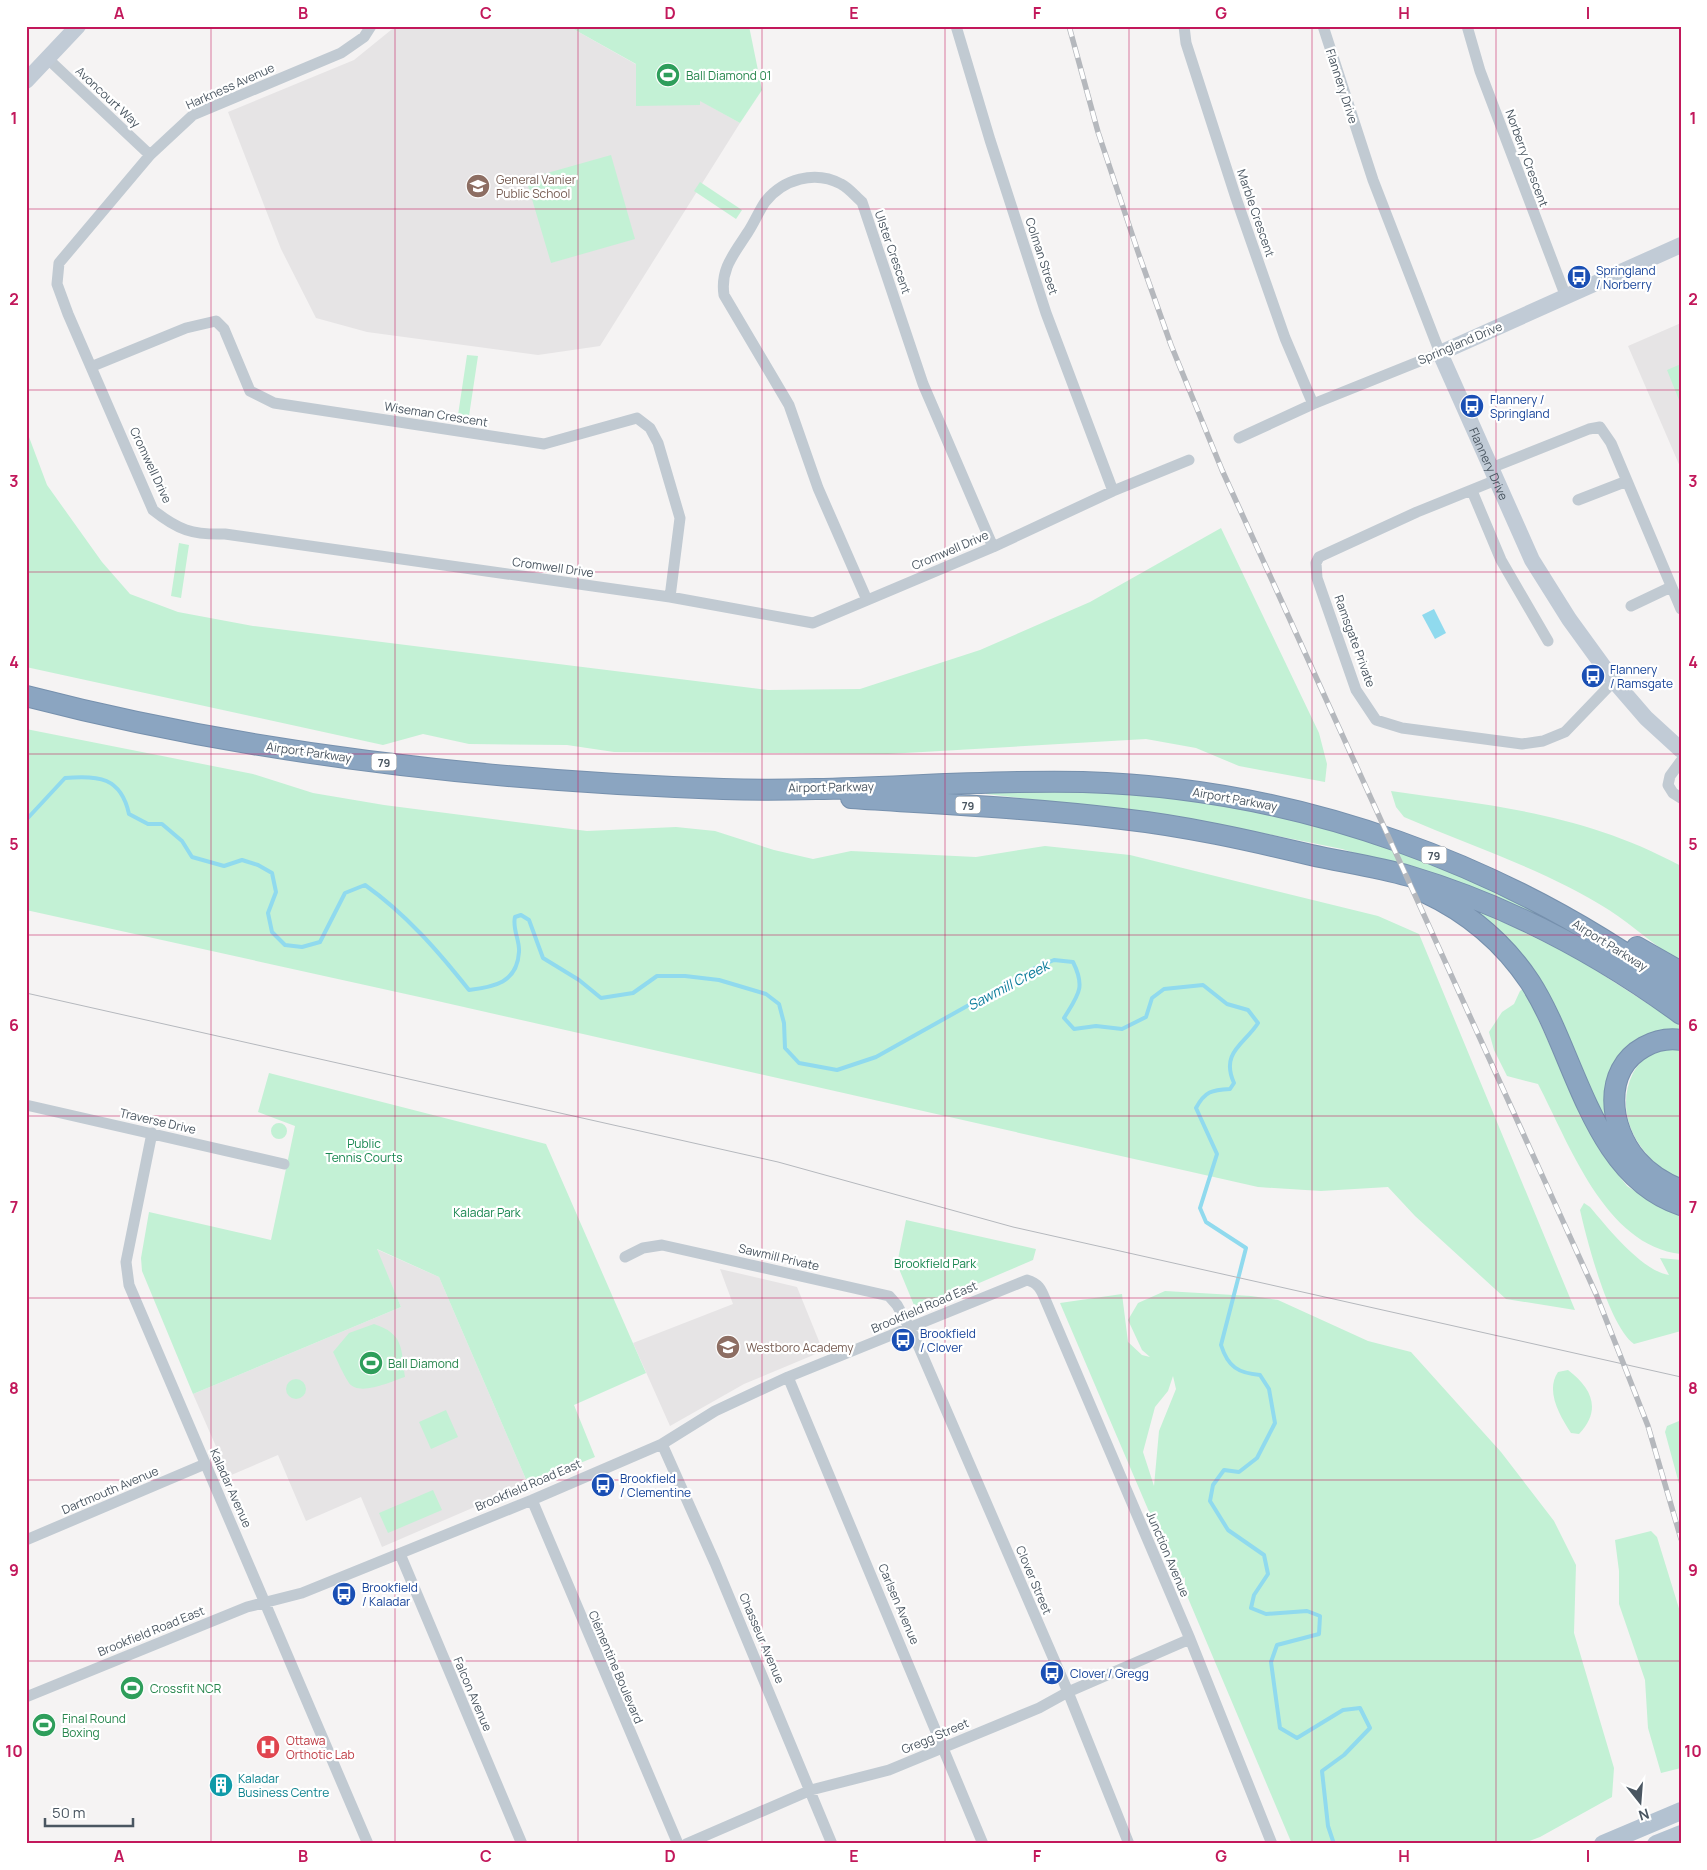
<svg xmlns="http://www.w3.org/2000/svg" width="1707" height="1870" font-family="Manrope,sans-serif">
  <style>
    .education { fill: #e6e4e5 }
    .green { fill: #c3f1d5; fill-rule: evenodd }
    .water { fill: #90daee }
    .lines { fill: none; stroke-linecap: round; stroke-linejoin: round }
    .stream { stroke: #90daee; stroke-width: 4 }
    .highway-casing { stroke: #7690ad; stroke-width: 22 }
    .street { stroke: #c1cad2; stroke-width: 11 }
    .secondary { stroke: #c1cbd6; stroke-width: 16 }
    .primary { stroke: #b3c2d1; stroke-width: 18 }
    .highway { stroke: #8ba5c1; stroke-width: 20 }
    .tram { stroke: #b5b8bd; stroke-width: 1 }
    .rail-casing { stroke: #b5b8bd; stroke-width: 5.5 }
    .rail { stroke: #fff; stroke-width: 4; stroke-dasharray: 11; stroke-linecap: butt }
    .grid { fill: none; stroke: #c2185b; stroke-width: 1; stroke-opacity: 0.55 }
    .labels { text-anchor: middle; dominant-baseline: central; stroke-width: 4.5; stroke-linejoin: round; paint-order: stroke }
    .shield { fill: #fff; stroke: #808990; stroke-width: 1 }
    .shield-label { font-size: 11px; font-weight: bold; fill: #4a5661 }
    .leisure-label { font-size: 12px; fill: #27864d; stroke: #fff; text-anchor: start }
    .street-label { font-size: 12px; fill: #4a5661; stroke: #fff }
    .education-label { font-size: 12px; fill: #785e54; stroke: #fff; text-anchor: start }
    .transit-label { font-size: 12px; fill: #164399; stroke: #fff; text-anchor: start }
    .park-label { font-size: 12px; fill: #17864f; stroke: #fff }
    .health-label { font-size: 12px; fill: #be3a42; stroke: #fff; text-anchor: start }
    .culture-label { font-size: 12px; fill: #0d838f; stroke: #fff; text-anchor: start }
    .water-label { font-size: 14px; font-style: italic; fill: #0c7c9b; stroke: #fff }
    .neatline { fill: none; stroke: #c2185b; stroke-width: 2 }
    .grid-label { font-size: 16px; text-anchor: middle; font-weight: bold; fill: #c2185b }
  </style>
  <rect width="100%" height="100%" fill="#f5f3f3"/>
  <path class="education" d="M400 26H568L740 123 600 346 538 355 367 332 316 318 281 249 228 112 354 60 391 30Z
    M1681 323V469L1628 346Z
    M376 1249 439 1277 528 1484 382 1547 361 1497 306 1521 278 1455 229 1476 193 1394 401 1307Z
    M720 1269 797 1287 823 1351 744 1384 670 1426 633 1343 733 1304Z"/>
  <path class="green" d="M568 26H749L762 90 740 123 700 101V105L636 106V64Z
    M611 155 635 239 551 263 526 179Z
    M700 182 742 210 736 219 694 191Z
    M467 355 478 356 469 416 458 415Z
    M1681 364V405L1667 370Z
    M26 429 47 485 102 562 130 594 178 612 253 626 768 690 860 689 980 650 1090 602 1221 528 1319 733 1327 764 1325 782 1239 766 1196 748 1146 739 888 754 614 752 567 745 469 744 423 734 383 745 26 667Z
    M179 543 189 545 181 598 171 596Z
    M26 729 253 774 313 793 384 805 587 831 676 827 715 831 774 850 813 859 851 851 976 857 1045 846 1130 855 1378 916 1419 934 1575 1310 1506 1299 1415 1216 1388 1187 1321 1191 1258 1187 433 1000 26 910Z
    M986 790H1123L1215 801 1381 842 1483 883 1619 957 1411 870 1342 849 1232 827 1112 809 986 794Z
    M1391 791C1496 806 1585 814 1681 866V961C1655 947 1634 926 1609 910 1546 870 1473 847 1404 817L1396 807Z
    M1480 911 1575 957 1681 1025V1034L1629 1051 1615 1131 1594 1106 1477 914Z
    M1524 988 1579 1110 1600 1151 1627 1186 1655 1204 1681 1216V1254C1605 1246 1569 1143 1538 1084L1507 1076 1494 1050 1489 1032 1502 1012 1514 1004 1520 991Z
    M1681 1047V1180C1641 1161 1612 1116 1633 1073 1639 1063 1647 1054 1658 1049 1664 1047 1674 1048 1681 1047Z
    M269 1073 546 1144 646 1373 574 1405 595 1457 528 1484 439 1277 377 1249 401 1307 193 1394 142 1271 141 1258 149 1212 271 1240 295 1126 258 1112Z
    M271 1131a8 8 0 1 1 16 0a8 8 0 1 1-16 0Z
    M1584 1203 1590 1207C1607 1227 1642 1271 1669 1275L1660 1258 1681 1260V1331L1634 1344C1609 1326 1587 1241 1580 1210Z
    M906 1220 1036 1249 1033 1260 916 1310 897 1264Z
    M1165 1291 1251 1296 1278 1300 1368 1341 1411 1352 1501 1452 1554 1521 1576 1565 1574 1633 1614 1768 1612 1797 1540 1837 1521 1844H1292L1185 1591V1577L1179 1582 1060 1303 1122 1294 1128 1342 1142 1355 1150 1357 1142 1350 1128 1320 1138 1303ZM1173 1376 1176 1389 1159 1431 1154 1486 1143 1452 1155 1407 1168 1391Z
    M374 1324C404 1334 401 1348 405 1377 392 1381 359 1397 349 1383 343 1374 338 1362 333 1352L349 1333Z
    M1568 1370C1592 1388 1602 1410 1579 1434L1571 1433C1560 1416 1545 1391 1558 1372Z
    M286 1389a10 10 0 1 1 20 0a10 10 0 1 1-20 0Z
    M446 1410 458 1437 431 1449 419 1422Z
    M1679 1421 1681 1425V1491L1665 1432 1667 1426Z
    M433 1490 442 1510 388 1533 379 1513Z
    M1651 1531 1657 1537 1681 1615V1768L1661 1773 1648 1728 1645 1680 1619 1604V1571L1615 1540Z"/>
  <path class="water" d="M1434 609 1446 633 1435 639 1422 615Z"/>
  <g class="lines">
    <path class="stream" d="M26 820 65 778C98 775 121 777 129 814L148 824H162L182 841 192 857 224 866 242 860 258 865 272 873 276 892 268 913 272 932 285 945 302 947 320 942 345 893 365 885C406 914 438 951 469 990 494 987 517 983 519 952 520 940 512 929 515 917L521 915 529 920 543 958 579 980 601 998 633 993 657 976H685L719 980 766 994 779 1004 784 1023 785 1048 799 1063 837 1070 876 1057 1035 968 1054 960 1073 962C1086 988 1078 995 1064 1018L1074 1029 1096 1026 1122 1029 1146 1017 1152 998 1164 989 1203 985 1227 1004 1248 1010 1258 1023C1245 1044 1220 1052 1234 1083L1230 1089C1212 1090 1205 1091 1196 1108L1217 1154 1200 1208 1206 1222 1246 1248 1221 1345C1228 1367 1238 1373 1260 1375L1269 1389 1275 1423 1257 1458 1239 1472 1224 1470 1213 1485 1210 1501 1228 1530 1264 1555 1268 1574 1254 1595 1251 1608 1266 1614 1307 1611 1320 1616 1319 1634 1277 1645 1271 1662 1280 1728 1297 1738 1343 1710 1360 1708 1370 1728 1344 1755 1322 1771 1328 1826 1334 1844"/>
    <g class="highway-casing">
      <path id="highway" d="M26 696C253 755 489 781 723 789 843 793 963 779 1083 782 1298 788 1508 864 1681 992
        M851 798C942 804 1032 808 1122 819 1185 826 1248 840 1311 855 1343 862 1377 867 1409 876 1506 905 1599 954 1681 1014
        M1424 892C1467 912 1504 943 1530 982 1576 1053 1591 1175 1681 1205
        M1637 947 1681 972
        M1681 1040C1668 1038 1655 1041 1644 1047 1602 1070 1609 1128 1637 1160 1649 1174 1664 1183 1681 1190"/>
    </g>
    <path class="street" d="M371 26 364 37 341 53 193 115 150 155 59 263 57 284 68 314 153 510C178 530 192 535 225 534L670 597 813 623 993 547 1113 491 1189 460
      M956 26 990 140 1046 313 1113 491
      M1184 26 1186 43 1236 198 1285 338 1313 404
      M1467 26 1480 71 1566 297
      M48 59 150 155
      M93 366 186 328 216 321 224 329 250 391 274 403 544 444 637 418 650 428 658 443 680 518 670 597
      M1239 438 1313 404 1440 353 1373 180 1323 26
      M1491 468 1589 429 1600 427 1611 443 1681 609
      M1496 480 1417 512 1319 557 1316 563 1317 578 1356 690 1376 720 1402 728 1522 744 1543 741 1565 732 1614 681
      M1472 491 1501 560 1548 641
      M1578 500 1627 481
      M867 600 818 488 789 405 724 295C720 269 734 254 748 232 754 223 759 211 765 202 783 179 815 170 841 184 849 188 856 197 862 202L923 384 993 547
      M1631 606 1671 587
      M1681 761 1670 776 1668 785 1673 793 1681 798
      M26 1105 284 1164
      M152 1133 126 1262 129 1285 368 1844
      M625 1257 643 1248 662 1245 889 1296 897 1305 915 1338 1068 1692 1129 1844
      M788 1377 983 1844
      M662 1444 715 1563 832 1844
      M532 1500 678 1844
      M26 1540 205 1464
      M400 1554 522 1844
      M26 1697 247 1607 302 1593 532 1500 662 1444 715 1411 788 1377 1027 1280C1038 1283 1041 1289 1045 1299L1190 1639 1272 1844
      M686 1844 811 1790 889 1770 1039 1708 1068 1692 1190 1639"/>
    <g class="secondary">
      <path d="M26 81 78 26"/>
      <path id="s1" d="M1681 245 1440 353 1532 560 1569 619 1614 681 1646 718 1681 750"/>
    </g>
    <path class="primary" d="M1603 1844 1681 1811
      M1656 1844 1681 1834"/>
    <use href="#highway" class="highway"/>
    <path class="tram" d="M26 993 778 1162 1013 1227 1681 1377"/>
    <g class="rail-casing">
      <path id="rail" d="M1069 26 1098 132 1138 252 1171 345 1222 470 1596 1294 1648 1426 1681 1539"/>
    </g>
    <use href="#rail" class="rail"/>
  </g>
  <path class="grid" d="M211 26V1844M395 26V1844M578 26V1844M762 26V1844M945 26V1844M1129 26V1844M1312 26V1844M1496 26V1844M26 209H1681M26 390H1681M26 572H1681M26 754H1681M26 935H1681M26 1116H1681M26 1298H1681M26 1480H1681M26 1661H1681"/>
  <defs>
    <g id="stadium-disc" transform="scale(1.25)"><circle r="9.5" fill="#2e9e5b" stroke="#fff"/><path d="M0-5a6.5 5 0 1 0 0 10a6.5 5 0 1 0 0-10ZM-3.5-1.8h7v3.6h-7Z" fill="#fff"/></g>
    <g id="school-disc" transform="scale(1.25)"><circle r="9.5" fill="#8d6e63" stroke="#fff"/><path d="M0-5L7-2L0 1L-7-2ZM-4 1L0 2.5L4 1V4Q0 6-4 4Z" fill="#fff"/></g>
    <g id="bus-disc" transform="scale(1.25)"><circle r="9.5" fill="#1a4fb4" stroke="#fff"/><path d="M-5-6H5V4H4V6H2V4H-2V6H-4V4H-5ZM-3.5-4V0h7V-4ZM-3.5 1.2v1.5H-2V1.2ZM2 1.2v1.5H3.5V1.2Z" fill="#fff"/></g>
    <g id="hospital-disc" transform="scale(1.25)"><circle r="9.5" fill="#e0444e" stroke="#fff"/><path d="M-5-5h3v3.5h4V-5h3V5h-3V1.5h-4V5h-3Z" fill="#fff"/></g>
    <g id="building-disc" transform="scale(1.25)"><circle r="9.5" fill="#0f9aa8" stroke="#fff"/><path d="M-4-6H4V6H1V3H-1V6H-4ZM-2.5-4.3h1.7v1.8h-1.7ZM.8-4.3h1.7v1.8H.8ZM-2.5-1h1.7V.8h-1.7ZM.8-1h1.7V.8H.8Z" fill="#fff"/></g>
  </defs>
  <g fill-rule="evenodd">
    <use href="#stadium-disc" x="668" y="75"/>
    <use href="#school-disc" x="478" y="186"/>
    <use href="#bus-disc" x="1579" y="277"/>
    <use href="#bus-disc" x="1472" y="406"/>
    <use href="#bus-disc" x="1593" y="676"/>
    <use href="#bus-disc" x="903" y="1340"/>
    <use href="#school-disc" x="728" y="1347"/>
    <use href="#stadium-disc" x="371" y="1363"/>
    <use href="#bus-disc" x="603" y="1485"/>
    <use href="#bus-disc" x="344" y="1594"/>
    <use href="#bus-disc" x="1052" y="1673"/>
    <use href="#stadium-disc" x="132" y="1688"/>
    <use href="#stadium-disc" x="44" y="1725"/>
    <use href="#hospital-disc" x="268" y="1747"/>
    <use href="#building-disc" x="221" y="1785"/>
  </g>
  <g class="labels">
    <g class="shield">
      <rect x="371.5" y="753.5" width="25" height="17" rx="4"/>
      <rect x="955.5" y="796.5" width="25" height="17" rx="4"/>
      <rect x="1421.5" y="846.5" width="25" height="17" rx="4"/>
    </g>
    <g class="shield-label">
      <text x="384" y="762">79</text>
      <text x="968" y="805">79</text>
      <text x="1434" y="855">79</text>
    </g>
    <g class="leisure-label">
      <text x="686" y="75">Ball Diamond 01</text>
      <text x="388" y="1363">Ball Diamond</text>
      <text x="150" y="1688">Crossfit NCR</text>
      <text x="62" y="1718">Final Round<tspan x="62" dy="14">Boxing</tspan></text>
    </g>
    <g class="street-label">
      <text transform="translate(230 86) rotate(-24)">Harkness Avenue</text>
      <text transform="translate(1342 86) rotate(72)">Flannery Drive</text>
      <text transform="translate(108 97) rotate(43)">Avoncourt Way</text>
      <text transform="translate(1527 158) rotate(70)">Norberry Crescent</text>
      <text transform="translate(1256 213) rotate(71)">Marble Crescent</text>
      <text transform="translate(893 252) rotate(71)">Ulster Crescent</text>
      <text transform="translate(1042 256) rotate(72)">Colman Street</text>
      <text transform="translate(1460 343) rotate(-23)">Springland Drive</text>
      <text transform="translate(436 414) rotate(9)">Wiseman Crescent</text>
      <text stroke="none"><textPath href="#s1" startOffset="385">Flannery Drive</textPath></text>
      <text transform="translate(151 465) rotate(65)">Cromwell Drive</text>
      <text transform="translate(950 550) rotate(-23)">Cromwell Drive</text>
      <text transform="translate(553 567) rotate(8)">Cromwell Drive</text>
      <text transform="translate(1355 641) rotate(70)">Ramsgate Private</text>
      <text transform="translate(309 752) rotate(8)">Airport Parkway</text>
      <text transform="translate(831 787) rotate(-1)">Airport Parkway</text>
      <text transform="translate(1235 799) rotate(10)">Airport Parkway</text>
      <text transform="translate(1610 945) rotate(32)">Airport Parkway</text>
      <text transform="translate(158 1121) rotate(13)">Traverse Drive</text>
      <text transform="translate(779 1257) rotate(13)">Sawmill Private</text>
      <text transform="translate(924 1307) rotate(-23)">Brookfield Road East</text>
      <text transform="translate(528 1485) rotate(-23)">Brookfield Road East</text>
      <text transform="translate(231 1488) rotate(66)">Kaladar Avenue</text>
      <text transform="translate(110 1490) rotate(-23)">Dartmouth Avenue</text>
      <text transform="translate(1168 1554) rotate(67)">Junction Avenue</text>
      <text transform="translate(1034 1580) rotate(67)">Clover Street</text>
      <text transform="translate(899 1604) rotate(67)">Carlsen Avenue</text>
      <text transform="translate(151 1631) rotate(-22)">Brookfield Road East</text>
      <text transform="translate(762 1638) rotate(67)">Chasseur Avenue</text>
      <text transform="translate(616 1667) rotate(67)">Clémentine Boulevard</text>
      <text transform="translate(473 1694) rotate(67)">Falcon Avenue</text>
      <text transform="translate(935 1736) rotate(-23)">Gregg Street</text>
    </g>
    <g class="education-label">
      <text x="496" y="179">General Vanier<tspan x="496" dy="14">Public School</tspan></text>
      <text x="746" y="1347">Westboro Academy</text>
    </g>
    <g class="transit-label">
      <text x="1596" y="270">Springland<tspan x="1596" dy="14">/ Norberry</tspan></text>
      <text x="1490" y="399">Flannery /<tspan x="1490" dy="14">Springland</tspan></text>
      <text x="1610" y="669">Flannery<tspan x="1610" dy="14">/ Ramsgate</tspan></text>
      <text x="920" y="1333">Brookfield<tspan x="920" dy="14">/ Clover</tspan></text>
      <text x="620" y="1478">Brookfield<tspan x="620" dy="14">/ Clementine</tspan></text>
      <text x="362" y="1587">Brookfield<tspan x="362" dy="14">/ Kaladar</tspan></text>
      <text x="1070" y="1673">Clover / Gregg</text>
    </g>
    <g class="park-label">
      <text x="364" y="1143">Public<tspan x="364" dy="14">Tennis Courts</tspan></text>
      <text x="487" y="1212">Kaladar Park</text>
      <text x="935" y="1263">Brookfield Park</text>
    </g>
    <g class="health-label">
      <text x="286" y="1740">Ottawa<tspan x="286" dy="14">Orthotic Lab</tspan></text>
    </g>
    <g class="culture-label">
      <text x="238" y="1778">Kaladar<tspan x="238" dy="14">Business Centre</tspan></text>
    </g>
    <g class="water-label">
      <text transform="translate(1008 985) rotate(-28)">Sawmill Creek</text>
    </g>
  </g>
  <rect width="1707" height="1870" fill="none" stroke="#ffffff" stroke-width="55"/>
  <g transform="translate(1640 1802) rotate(163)" stroke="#ffffff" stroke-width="4" paint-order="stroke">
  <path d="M0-4L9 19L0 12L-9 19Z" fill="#4a5661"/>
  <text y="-8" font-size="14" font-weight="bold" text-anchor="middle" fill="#4a5661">N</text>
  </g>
  <path d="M45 1818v8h88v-8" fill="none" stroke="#4a5661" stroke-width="2.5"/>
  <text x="52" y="1818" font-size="15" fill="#4a5661" stroke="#ffffff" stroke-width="4" paint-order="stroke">50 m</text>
  <rect x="28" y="28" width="1652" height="1814" class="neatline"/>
  <g class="grid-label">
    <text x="119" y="19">A</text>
    <text x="303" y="19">B</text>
    <text x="486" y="19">C</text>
    <text x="670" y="19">D</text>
    <text x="854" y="19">E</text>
    <text x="1037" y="19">F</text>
    <text x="1221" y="19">G</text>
    <text x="1404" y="19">H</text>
    <text x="1588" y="19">I</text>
    <text x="14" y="124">1</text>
    <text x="1693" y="124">1</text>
    <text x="14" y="305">2</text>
    <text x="1693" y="305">2</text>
    <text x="14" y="487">3</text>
    <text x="1693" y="487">3</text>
    <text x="14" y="668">4</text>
    <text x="1693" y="668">4</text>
    <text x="14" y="850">5</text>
    <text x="1693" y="850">5</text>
    <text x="14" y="1031">6</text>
    <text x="1693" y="1031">6</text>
    <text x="14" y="1213">7</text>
    <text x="1693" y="1213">7</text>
    <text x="14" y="1394">8</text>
    <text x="1693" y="1394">8</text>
    <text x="14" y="1576">9</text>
    <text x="1693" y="1576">9</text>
    <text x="14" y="1757">10</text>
    <text x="1693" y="1757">10</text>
    <text x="119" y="1862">A</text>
    <text x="303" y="1862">B</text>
    <text x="486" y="1862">C</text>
    <text x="670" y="1862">D</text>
    <text x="854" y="1862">E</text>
    <text x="1037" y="1862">F</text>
    <text x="1221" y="1862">G</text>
    <text x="1404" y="1862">H</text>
    <text x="1588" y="1862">I</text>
  </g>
</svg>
